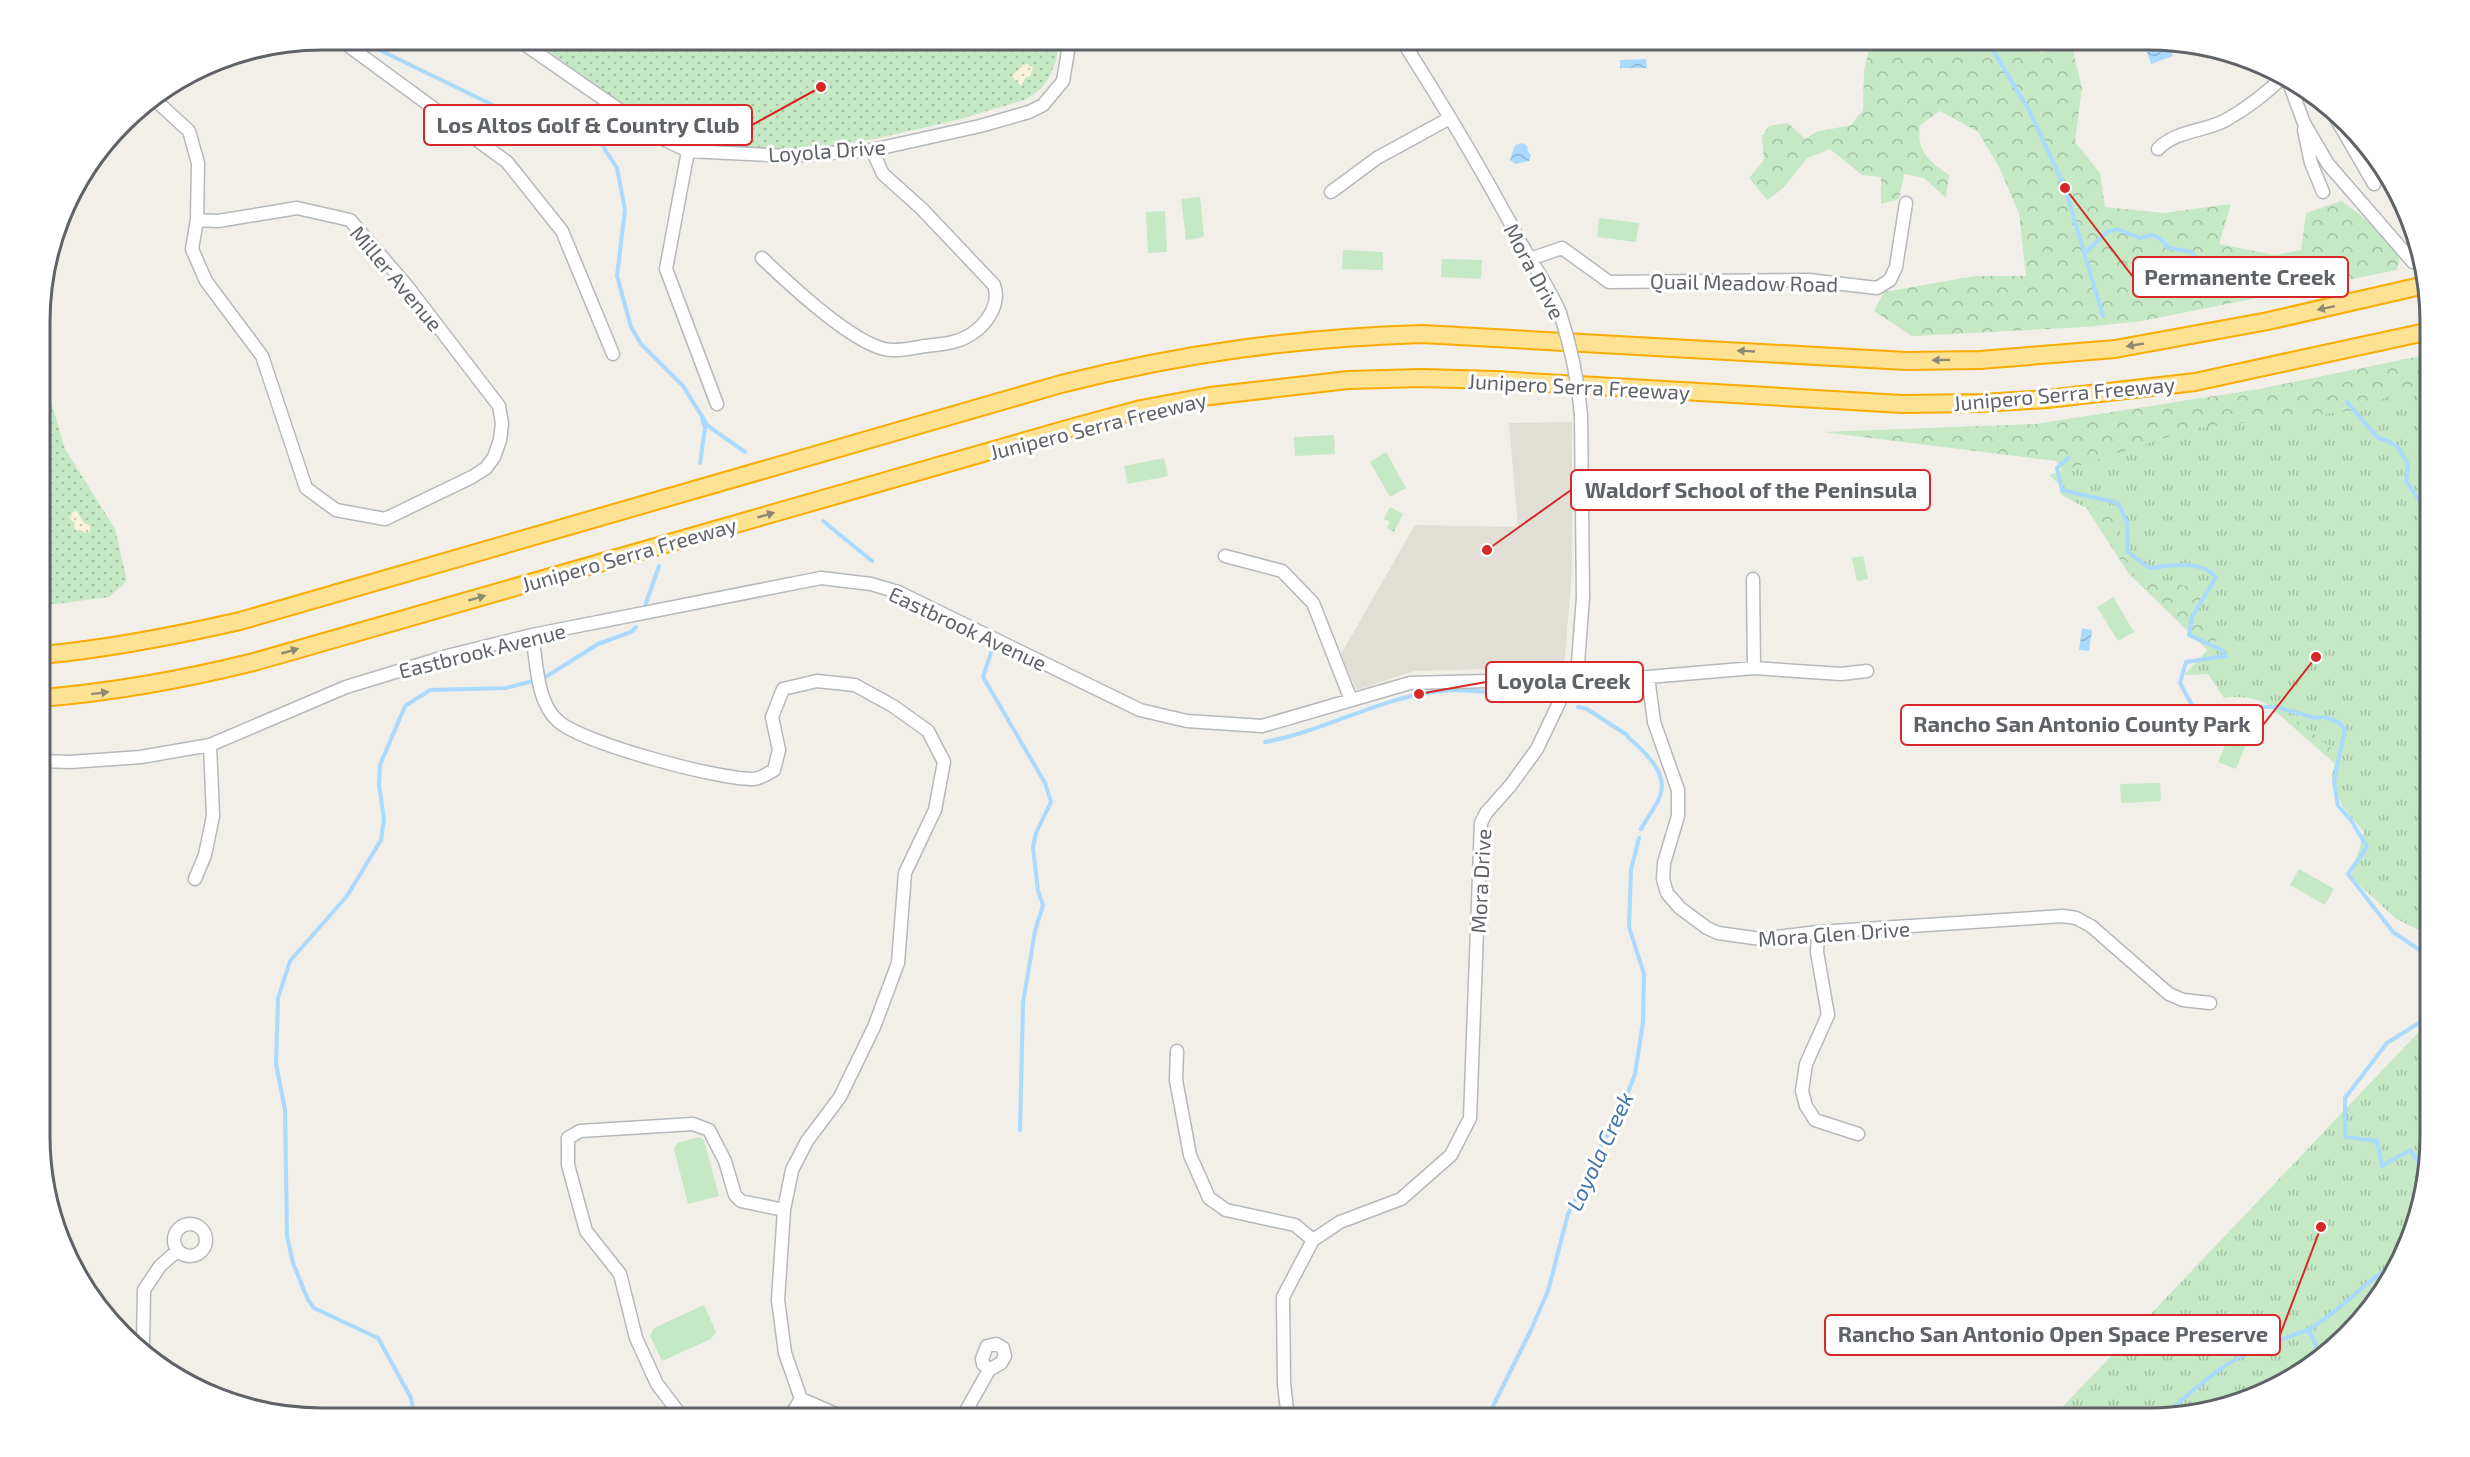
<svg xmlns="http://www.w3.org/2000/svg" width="2470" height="1457" font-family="'Exo 2',sans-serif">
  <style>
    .education { fill: #e1ded6 }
    .grass { fill: url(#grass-dots) }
    .forest { fill: url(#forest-crowns) }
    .sand { fill: url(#sand-dots) }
    .park { fill: url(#park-tufts) }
    .garden { fill: #c5e8c5 }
    .water { fill: url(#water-waves) }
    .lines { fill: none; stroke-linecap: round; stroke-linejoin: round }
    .stream { stroke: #aadaff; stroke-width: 4 }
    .minor-casing { stroke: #b5b8bc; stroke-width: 15 }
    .highway-casing { stroke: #f9ab00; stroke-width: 20 }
    .minor { stroke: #fff; stroke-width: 12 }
    .highway { stroke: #fde293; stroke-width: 16 }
    .minor-bridge-casing { stroke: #b5b8bc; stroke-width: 15; stroke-linecap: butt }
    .minor-bridge { stroke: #fff; stroke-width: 12 }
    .oneway { fill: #8e8975 }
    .labels { text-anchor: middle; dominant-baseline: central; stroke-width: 6; stroke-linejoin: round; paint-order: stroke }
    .street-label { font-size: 21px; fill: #5f6368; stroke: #fff }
    .water-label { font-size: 22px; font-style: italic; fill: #4174aa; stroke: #fff }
    .rim { fill: none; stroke: #5f6368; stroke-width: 3 }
    .leader { fill: none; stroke: #d62828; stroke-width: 2 }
    .callout-dot { fill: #d62828; stroke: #fff; stroke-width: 2 }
    .callout { fill: #fff; stroke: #d62828; stroke-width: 2 }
    .callout-label { font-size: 22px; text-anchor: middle; font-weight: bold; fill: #5f6368 }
  </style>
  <defs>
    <pattern id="grass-dots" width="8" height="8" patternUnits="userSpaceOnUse" patternTransform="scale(1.5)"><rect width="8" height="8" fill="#c5e8c5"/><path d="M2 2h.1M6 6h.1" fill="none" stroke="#a3c0a4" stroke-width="1.8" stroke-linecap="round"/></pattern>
    <pattern id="forest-crowns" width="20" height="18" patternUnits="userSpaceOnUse" patternTransform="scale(1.5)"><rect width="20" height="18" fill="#c5e8c5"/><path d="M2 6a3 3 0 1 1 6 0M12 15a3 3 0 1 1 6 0" fill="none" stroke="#a3c0a4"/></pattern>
    <pattern id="sand-dots" width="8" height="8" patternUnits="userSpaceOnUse" patternTransform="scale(1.5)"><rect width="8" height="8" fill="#fbf3d9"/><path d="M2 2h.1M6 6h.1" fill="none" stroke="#cec8b4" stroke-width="1.8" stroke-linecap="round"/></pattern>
    <pattern id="park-tufts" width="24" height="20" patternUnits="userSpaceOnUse" patternTransform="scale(1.5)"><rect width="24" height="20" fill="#c5e8c5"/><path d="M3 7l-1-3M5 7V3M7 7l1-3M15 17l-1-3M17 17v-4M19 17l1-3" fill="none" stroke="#a3c0a4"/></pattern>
    <pattern id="water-waves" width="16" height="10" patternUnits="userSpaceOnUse" patternTransform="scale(1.5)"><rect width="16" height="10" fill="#aadaff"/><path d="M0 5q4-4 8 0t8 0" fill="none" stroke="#8eb4d2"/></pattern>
  </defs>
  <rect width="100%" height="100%" fill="#f1efe8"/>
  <path class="education" d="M1572 422V573L1564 667 1414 671 1356 690 1341 654 1415 525 1518 527 1509 423Z"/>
  <path class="grass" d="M532 39H1059C1057 65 1049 89 1024 100L957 120 874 139 803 151 695 144 676 138 627 107Z
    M43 279 46 384 65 449 115 529 127 581 109 597 41 606Z"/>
  <path class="forest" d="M1872 39H2028L2040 53 2072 47 2082 88 2075 142 2100 173 2105 207 2163 213 2231 204 2219 244 2275 255 2301 250 2306 213 2342 201 2368 221 2400 255 2397 270 2142 321 2085 327 1912 336 1874 311 1884 292 1975 276H2026L2019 213 1999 167 1978 132 1940 111 1920 125C1916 152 1929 161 1949 175L1946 198 1924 178 1904 174 1899 199 1881 204V177L1862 175 1830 149 1807 158 1783 188 1767 200 1749 178 1764 160 1762 136 1769 126 1788 123 1805 139 1816 132 1851 125 1863 110 1864 70Z
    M2430 354V903L2374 798 2228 670 2129 574 2056 461 1823 432 2036 424 2259 389Z"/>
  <path class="sand" d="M1027 64 1033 68 1030 76 1026 77 1021 86 1012 76 1023 65Z
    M76 510 84 523 90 526V532L85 533 79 529 78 531 75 530 74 522 70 519 72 513Z"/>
  <path class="park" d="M2430 380V450L2411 458 2430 511V943L2426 934 2395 918 2351 877 2364 832 2342 806 2332 777 2337 752C2303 727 2269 690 2224 698L2208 674 2184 675 2217 640 2195 611 2207 591 2134 574 2117 522 2109 509 2084 507 2060 494 2061 486 2049 475 2196 428 2352 411Z
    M1390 507 1403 514 1394 532 1387 528 1390 522 1384 519Z
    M2430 1020V1154L2393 1277 2348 1336 2290 1380 2167 1417H2053Z"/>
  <path class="garden" d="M1200 197 1204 237 1186 240 1181 199Z
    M1165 211 1167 252 1148 253 1146 212Z
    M1599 218 1639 223 1636 242 1597 237Z
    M1343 250 1383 252V270L1342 269Z
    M1442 259 1482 260 1481 279 1441 277Z
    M1334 435 1335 454 1295 456 1294 437Z
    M1386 452 1406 488 1390 497 1370 462Z
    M1164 458 1168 476 1128 484 1124 466Z
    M1863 556 1868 579 1857 581 1852 558Z
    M2113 597 2134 632 2118 641 2097 607Z
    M2234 725 2251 732 2236 769 2218 762Z
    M2160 783 2161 801 2121 803 2120 784Z
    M2299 869 2334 889 2325 905 2290 885Z
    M699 1137 704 1140 719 1196 688 1204 674 1149 677 1143Z
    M704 1305 716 1332 711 1339 662 1361 650 1336 654 1328Z"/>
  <path class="water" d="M2168 44 2173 56 2151 64 2147 52Z
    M1646 59 1647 68H1620V60Z
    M1523 143 1528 147 1527 150 1531 155 1529 161 1515 164 1510 160 1515 145Z
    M2082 628 2092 630 2089 651 2079 650Z"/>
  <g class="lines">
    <path class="stream" d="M357 39 503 110 545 126 589 135 602 145 617 168 625 210 617 276 631 327 641 344 683 386 708 426 745 452
      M1986 39 2029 110 2065 188 2103 316
      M2085 253 2107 232 2117 229 2140 238 2152 235 2159 238 2169 248 2192 252 2202 266 2211 267 2221 274 2242 278
      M2347 402 2378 438 2388 441 2398 447 2408 464 2406 481 2423 506
      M2068 458 2057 468 2062 490 2118 503 2127 522 2128 552 2149 568C2171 566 2199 559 2216 577L2192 617 2189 635 2222 650 2226 656 2186 662 2180 683 2193 707H2276L2316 718 2324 717 2338 722 2345 729 2334 781 2338 806 2351 820 2367 847 2348 874 2393 932 2427 955 2430 960
      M700 463 705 428 702 419
      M823 521 872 561
      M646 603 659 566
      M993 646 983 677 1045 783 1051 802 1036 833 1033 847 1038 891 1043 905 1035 931 1023 1003 1020 1130
      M1578 707 1587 709 1627 735
      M1628 737C1643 751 1669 772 1660 796 1656 807 1647 818 1641 829
      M1265 742C1326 731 1380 697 1441 691 1474 688 1510 695 1542 700
      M2425 1172 2410 1150 2382 1166 2377 1141 2345 1137V1098L2387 1043 2430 1016
      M2308 1329 2316 1345 2315 1361
      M2162 1417C2191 1392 2222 1363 2258 1348 2274 1340 2293 1337 2309 1329 2342 1311 2364 1280 2397 1264
      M415 1418 411 1398 378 1338 314 1308 308 1300 293 1263 287 1236 285 1110 276 1064 278 998 290 961 347 896 381 840 384 819 379 785 380 765 405 706 430 690 506 688 544 678 598 644 631 632 636 627
      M1487 1418 1530 1332 1548 1291 1568 1214 1592 1168 1598 1151 1621 1111 1635 1074 1643 1022 1644 974 1629 927 1631 870 1639 838"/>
    <g class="minor-casing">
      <path id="minor" d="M339 39 507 162 562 231 613 354
        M517 39 657 136 688 151 789 156 872 150 980 126 1029 112 1043 105 1063 81 1070 39
        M1401 39C1444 106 1485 175 1522 245 1535 268 1550 289 1560 313
        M2286 75 2304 123 2328 164 2413 262
        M153 98 189 131 198 163 197 220 192 249 206 281 262 356 306 488 336 510 385 519 472 477 486 468 494 457 500 440 502 424 499 406 407 286 350 220 297 208 218 221 197 220
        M2330 108 2374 184
        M2304 130 2311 163 2323 192
        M2158 149C2176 130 2204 132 2226 120 2247 108 2268 92 2285 75
        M688 151 666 269 717 404
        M1331 192 1377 158 1450 118
        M762 258C788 283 849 340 884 349 896 352 912 348 925 346 945 344 961 343 977 330 990 319 1000 302 994 285L922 209 883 174 872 150
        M1530 259 1562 248 1609 282 1808 280 1877 288 1890 280 1896 267 1906 203
        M1225 556 1282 571 1313 603 1351 700
        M1753 579 1754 668
        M532 635C537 662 536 702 558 721 582 743 720 780 753 779 760 779 768 773 774 770L779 750 772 717 783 689 817 681 855 685 893 706 928 731 944 762 935 810 905 873 898 963 874 1027 840 1097 807 1141 792 1170 784 1210 778 1300 785 1353 801 1399 845 1418
        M1648 677 1654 722 1678 790V816L1664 863 1663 879 1667 893 1680 908 1707 928 1718 933 1761 939 1818 932 2063 916 2076 918 2091 926 2169 994 2183 1000 2210 1003
        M41 761 70 762 141 757 210 745 346 687 451 655 532 635 821 578 871 584 898 592 1140 710 1187 721 1262 726 1410 683 1648 677 1754 668 1841 674 1867 671
        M195 879 205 855 213 816 210 745
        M1818 932 1817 952 1828 1015 1806 1064 1802 1091 1806 1106 1815 1120 1858 1134
        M1177 1051 1176 1080 1190 1155 1209 1198 1226 1210 1295 1225 1313 1240
        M174 1240a16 16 0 1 1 32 0a16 16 0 1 1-32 0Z
        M143 1345 144 1290 160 1266 177 1251
        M683 1418 657 1384 636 1338 620 1274 586 1231 568 1165V1138L580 1131 693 1124 709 1130 725 1161 735 1195 741 1201 784 1210
        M789 1418 801 1399
        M962 1418 989 1370 1001 1363 1005 1356 1003 1348 996 1344 987 1346 982 1359 983 1364 989 1370
        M1288 1418 1284 1384 1283 1297 1313 1240 1340 1222 1401 1199 1451 1155 1470 1118 1481 823 1486 813 1510 786 1537 749 1578 663 1583 597 1581 415"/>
    </g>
    <g class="highway-casing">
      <path id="highway" d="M41 655C109 649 174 636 240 621L1061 384C1184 353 1295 338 1422 334L1906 361 1980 360 2115 349 2268 321 2425 285
        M41 698C116 692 181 680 254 662L1074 427 1141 409 1210 396 1348 380 1421 378 1496 380 1902 404 1981 403 2047 399 2195 382 2430 331"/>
    </g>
    <use href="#minor" class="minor"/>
    <use href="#highway" class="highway"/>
    <g class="minor-bridge-casing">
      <path id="minor-bridge" d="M1560 313C1571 347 1578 379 1581 415"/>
    </g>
    <use href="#minor-bridge" class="minor-bridge"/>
  </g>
  <defs><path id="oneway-solid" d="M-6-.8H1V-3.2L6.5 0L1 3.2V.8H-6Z" transform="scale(1.5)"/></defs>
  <g class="oneway">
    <use href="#oneway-solid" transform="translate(2326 308) rotate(168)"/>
    <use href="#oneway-solid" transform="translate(2135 345) rotate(171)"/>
    <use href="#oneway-solid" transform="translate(1746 351) rotate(-177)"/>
    <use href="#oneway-solid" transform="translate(1941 360) rotate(179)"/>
    <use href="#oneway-solid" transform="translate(766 515) rotate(-16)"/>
    <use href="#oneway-solid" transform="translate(477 598) rotate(-16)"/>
    <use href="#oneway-solid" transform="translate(290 651) rotate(-16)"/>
    <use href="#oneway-solid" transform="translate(100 693) rotate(-7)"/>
  </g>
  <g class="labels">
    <g class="street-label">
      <text transform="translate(827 150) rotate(-4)">Loyola Drive</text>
      <text transform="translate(1535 271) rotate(62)">Mora Drive</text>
      <text transform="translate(397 278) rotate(50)">Miller Avenue</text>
      <text transform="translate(1744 282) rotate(1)">Quail Meadow Road</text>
      <text transform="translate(1579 386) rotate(3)">Junipero Serra Freeway</text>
      <text transform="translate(2064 393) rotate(-5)">Junipero Serra Freeway</text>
      <text transform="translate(1098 425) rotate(-14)">Junipero Serra Freeway</text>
      <text transform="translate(629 554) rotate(-16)">Junipero Serra Freeway</text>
      <text transform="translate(968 628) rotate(25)">Eastbrook Avenue</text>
      <text transform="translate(482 650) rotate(-14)">Eastbrook Avenue</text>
      <text transform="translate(1480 881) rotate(-87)">Mora Drive</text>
      <text transform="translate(1834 933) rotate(-4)">Mora Glen Drive</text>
    </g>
    <g class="water-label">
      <text transform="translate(1599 1151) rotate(-65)">Loyola Creek</text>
    </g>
  </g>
  <path d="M0 0H2470V1457H0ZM322 50H2148A272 272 0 0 1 2420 322V1136A272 272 0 0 1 2148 1408H322A272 272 0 0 1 50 1136V322A272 272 0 0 1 322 50Z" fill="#fff" fill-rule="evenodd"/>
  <path class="rim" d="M322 50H2148A272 272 0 0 1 2420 322V1136A272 272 0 0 1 2148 1408H322A272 272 0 0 1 50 1136V322A272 272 0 0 1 322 50Z"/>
  <path class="leader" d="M821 87L752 125M2065 188L2133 277M1487 550L1571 490M1419 694L1486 682M2316 657L2263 725M2321 1227L2280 1335"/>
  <g class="callout-dot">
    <circle cx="821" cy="87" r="6"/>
    <circle cx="2065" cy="188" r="6"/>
    <circle cx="1487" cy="550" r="6"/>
    <circle cx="1419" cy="694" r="6"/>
    <circle cx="2316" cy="657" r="6"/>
    <circle cx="2321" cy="1227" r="6"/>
  </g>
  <g class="callout">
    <rect x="424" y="105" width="328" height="40" rx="6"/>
    <rect x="2133" y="257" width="215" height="40" rx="6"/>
    <rect x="1571" y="470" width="359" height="40" rx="6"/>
    <rect x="1486" y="662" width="157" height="40" rx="6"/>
    <rect x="1901" y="705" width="362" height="40" rx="6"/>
    <rect x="1825" y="1315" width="455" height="40" rx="6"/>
  </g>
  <g class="callout-label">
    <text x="588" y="133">Los Altos Golf &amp; Country Club</text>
    <text x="2240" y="285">Permanente Creek</text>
    <text x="1751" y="498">Waldorf School of the Peninsula</text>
    <text x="1564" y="689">Loyola Creek</text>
    <text x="2082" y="732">Rancho San Antonio County Park</text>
    <text x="2053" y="1342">Rancho San Antonio Open Space Preserve</text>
  </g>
</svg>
